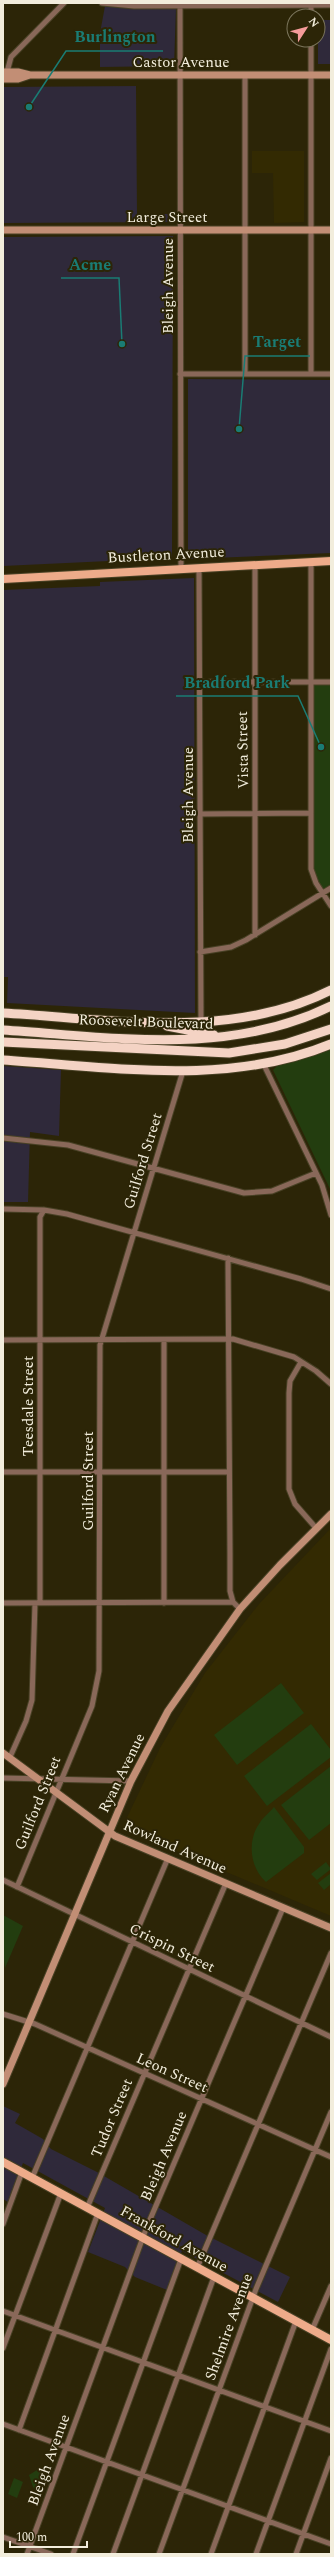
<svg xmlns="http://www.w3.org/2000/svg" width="334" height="2557" font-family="Spectral,serif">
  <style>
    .commercial { fill: #2f293a }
    .built { fill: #332a02 }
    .green { fill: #233d0f }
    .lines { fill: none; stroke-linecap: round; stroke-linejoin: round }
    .street-casing { stroke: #484125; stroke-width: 7 }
    .secondary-casing { stroke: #484125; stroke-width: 9 }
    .primary-casing { stroke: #484125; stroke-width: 10 }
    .highway-casing { stroke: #484125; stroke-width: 11 }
    .street { stroke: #896859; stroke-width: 5 }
    .secondary { stroke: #c28e75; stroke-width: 7 }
    .primary { stroke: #eeab8a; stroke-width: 8 }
    .highway { stroke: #f4d3c4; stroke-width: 9 }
    .labels { text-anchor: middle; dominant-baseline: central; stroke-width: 4; stroke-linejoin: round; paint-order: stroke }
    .street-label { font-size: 15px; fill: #f2eddc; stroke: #2c2507 }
    .leader { fill: none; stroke: #1a7c74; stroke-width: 1.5 }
    .callout-dot { fill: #1a7c74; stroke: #2c2507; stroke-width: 1.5 }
    .callout-label { font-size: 16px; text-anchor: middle; font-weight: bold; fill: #1a7c74; stroke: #2c2507; stroke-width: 4; stroke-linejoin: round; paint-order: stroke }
  </style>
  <rect width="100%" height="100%" fill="#2c2507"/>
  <path class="commercial" d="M105 6 176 8 174 66 100 67V33Z
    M318 20H331V64H318Z
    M136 86 137 214H172V222L3 223V87Z
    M173 236 172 558 3 566V237Z
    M188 379 331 380V553L188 559Z
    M194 578 195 1013 7 1003 8 977H3V590L100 586V582Z
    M3 1066 61 1070 59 1136 30 1132 28 1202H3Z
    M3 2106 20 2114 15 2123 43 2139 51 2149 97 2172 206 2235 290 2277 278 2302 182 2251 167 2290 135 2277 125 2267 88 2252 105 2208 23 2163 8 2202 3 2199Z"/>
  <path class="built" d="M252 151H304V222L274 223 273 173H252Z
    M331 1528V1916L122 1828 160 1748 205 1673 259 1604Z"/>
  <path class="green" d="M312 682H331V888L323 894 311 869Z
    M331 1048V1191L273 1070 277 1066Z
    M281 1683 304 1713 237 1765 214 1735Z
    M311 1724 331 1750V1757L267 1806 244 1776Z
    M331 1766V1823L309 1840 281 1805Z
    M274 1807 304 1847V1853L266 1882C250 1868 247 1841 259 1824 263 1817 269 1813 274 1807Z
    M326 1862 331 1869 317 1880 311 1874Z
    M331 1873V1884L324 1890 318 1883Z
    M3 1915 23 1926 5 1968C2 1949 3 1932 3 1915Z
    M37 2470 47 2471 39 2493 33 2487 29 2475Z
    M14 2478 23 2482 17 2498 8 2494Z"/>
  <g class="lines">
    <g class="street-casing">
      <path id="street" d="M102 3 134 6 331 5
        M180 3 181 569
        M311 3V16
        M7 72 11 57 64 3
        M245 75V374
        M180 374H331
        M311 374V40
        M311 562V869L316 883 331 906
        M255 565V935
        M199 568 201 1023
        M201 682H331
        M200 814 311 813
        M200 952 231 947 246 940 331 888
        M264 1065 322 1185 331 1215
        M3 1138 68 1145 244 1193 272 1191 316 1173
        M3 1209 44 1210 67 1214 301 1279 331 1289
        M228 1258 230 1553V1591L233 1602
        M3 1340 233 1339 294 1357 316 1371 331 1384
        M301 1362 290 1381 289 1393V1489L295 1504 316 1528
        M3 1472H228
        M3 1603 233 1602 240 1609
        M40 1603V1217L44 1210
        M164 1603V1340
        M10 1757 26 1721 32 1700 35 1603
        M3 1778 131 1781
        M3 1880 331 2037
        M17 1887 92 1706 99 1671 100 1345 183 1071
        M3 2014 35 2024 331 2157
        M32 2178 168 1858
        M87 2208 226 1883
        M3 2224 22 2172
        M197 2268 331 1953
        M3 2311 331 2431
        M312 2330 331 2286
        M3 2348 61 2193
        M3 2424 331 2544
        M19 2430 98 2213
        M3 2537 51 2554
        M27 2554 146 2229 283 1908
        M73 2554 181 2259
        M113 2554 214 2277
        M159 2554 256 2289 331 2112
        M211 2554 296 2321
        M256 2554 331 2349
        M296 2554 331 2458"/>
    </g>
    <g class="secondary-casing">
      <path id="secondary" d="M3 72H18L30 75H331
        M3 79H18L30 75
        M3 230H331
        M3 1753 115 1836 331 1928
        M3 2084 131 1781 168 1711 240 1609 280 1565 331 1514"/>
    </g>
    <g class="primary-casing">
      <path id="primary" d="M3 579 331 561
        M3 2162 331 2340"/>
    </g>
    <g class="highway-casing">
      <path id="highway" d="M3 1013C112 1019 230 1041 331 990
        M167 1026 214 1035
        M3 1030C114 1037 227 1057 331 1006
        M3 1042 229 1053 285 1044 331 1029
        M3 1060C112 1067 227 1087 331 1044"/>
    </g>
    <use href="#street" class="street"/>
    <use href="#secondary" class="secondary"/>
    <use href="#primary" class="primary"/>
    <use href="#highway" class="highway"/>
  </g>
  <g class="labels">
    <g class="street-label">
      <text x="181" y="62">Castor Avenue</text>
      <text x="167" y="217">Large Street</text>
      <text transform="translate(168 286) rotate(-90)">Bleigh Avenue</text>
      <text transform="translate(166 555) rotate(-3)">Bustleton Avenue</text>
      <text transform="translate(243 750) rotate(-91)">Vista Street</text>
      <text transform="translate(188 795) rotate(-90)">Bleigh Avenue</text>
      <text transform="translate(146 1022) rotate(2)">Roosevelt Boulevard</text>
      <text transform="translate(143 1161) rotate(-73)">Guilford Street</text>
      <text transform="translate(28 1406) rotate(-90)">Teesdale Street</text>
      <text transform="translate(88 1481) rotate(-90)">Guilford Street</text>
      <text transform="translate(122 1773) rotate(-64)">Ryan Avenue</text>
      <text transform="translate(38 1803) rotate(-68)">Guilford Street</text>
      <text transform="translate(175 1847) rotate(24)">Rowland Avenue</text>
      <text transform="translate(172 1948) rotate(26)">Crispin Street</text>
      <text transform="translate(172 2073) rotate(24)">Leon Street</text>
      <text transform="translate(112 2118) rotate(-67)">Tudor Street</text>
      <text transform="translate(164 2156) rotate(-67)">Bleigh Avenue</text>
      <text transform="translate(174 2239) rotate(29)">Frankford Avenue</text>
      <text transform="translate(229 2327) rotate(-70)">Shelmire Avenue</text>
      <text transform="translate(49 2460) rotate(-70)">Bleigh Avenue</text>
    </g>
  </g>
  <path class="leader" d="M29 107L66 51H163M122 344L119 278H61M239 429L245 356H310M321 747L298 696H176"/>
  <g class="callout-dot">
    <circle cx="29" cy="107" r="4"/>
    <circle cx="122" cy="344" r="4"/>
    <circle cx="239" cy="429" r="4"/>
    <circle cx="321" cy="747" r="4"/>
  </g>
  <g class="callout-label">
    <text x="115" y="42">Burlington</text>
    <text x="90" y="270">Acme</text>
    <text x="277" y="347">Target</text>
    <text x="237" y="688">Bradford Park</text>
  </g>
  <rect width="334" height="2557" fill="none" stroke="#f2eddc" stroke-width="8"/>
  <g transform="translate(306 28) rotate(54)"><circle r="19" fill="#2c2507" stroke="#7b755c"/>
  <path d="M0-3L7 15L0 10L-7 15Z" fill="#f59b9a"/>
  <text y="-6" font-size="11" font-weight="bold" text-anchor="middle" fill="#f2eddc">N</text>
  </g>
  <path d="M10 2541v6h77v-6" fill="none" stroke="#f2eddc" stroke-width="2"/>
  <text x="16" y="2541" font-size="12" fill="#f2eddc" stroke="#2c2507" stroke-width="3" paint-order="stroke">100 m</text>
</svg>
